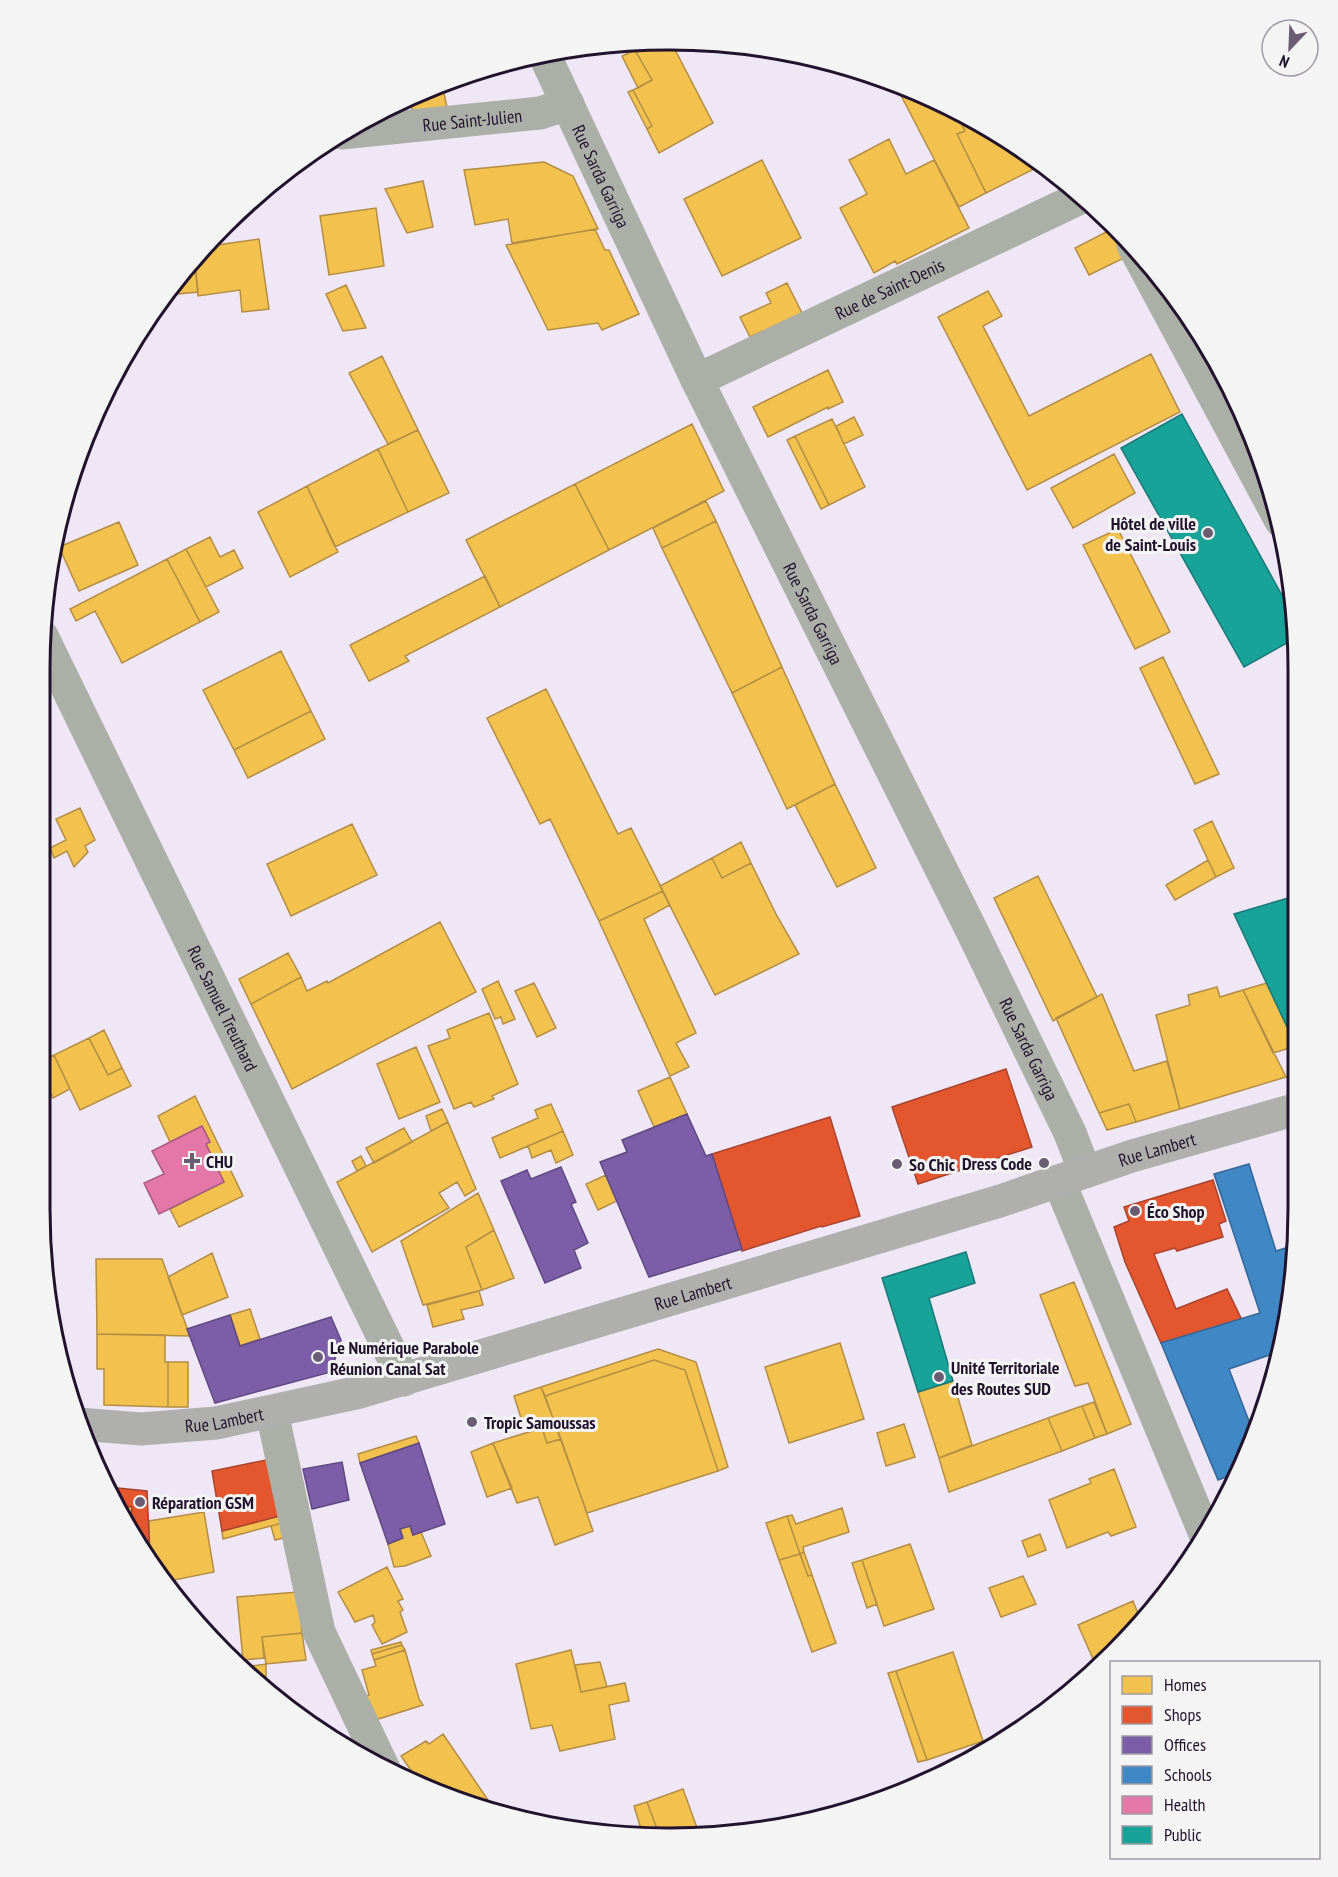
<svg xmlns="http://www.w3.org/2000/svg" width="1338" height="1877" font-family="'PT Sans Narrow',sans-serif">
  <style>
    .homes { fill: #f2c14e; stroke: #b48d44; stroke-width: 1.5 }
    .shops { fill: #e4572e; stroke: #aa432e; stroke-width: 1.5 }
    .offices { fill: #7b5ea7; stroke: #604882; stroke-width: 1.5 }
    .schools { fill: #3f88c5; stroke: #366597; stroke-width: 1.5 }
    .health { fill: #e377a8; stroke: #a95983; stroke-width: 1.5 }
    .public { fill: #17a398; stroke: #1a7878; stroke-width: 1.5 }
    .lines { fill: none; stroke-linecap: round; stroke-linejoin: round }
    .minor { stroke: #abafa8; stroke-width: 33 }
    .major { stroke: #afb0ad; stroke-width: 33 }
    .poi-dot { fill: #6a5d73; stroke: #f4f4f4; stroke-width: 2 }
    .labels { text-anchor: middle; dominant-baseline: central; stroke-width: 6; stroke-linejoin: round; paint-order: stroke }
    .street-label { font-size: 18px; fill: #22132d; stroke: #f4f4f4 }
    .poi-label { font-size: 18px; font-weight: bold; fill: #22132d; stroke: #f4f4f4; text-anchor: start }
    .rim { fill: none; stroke: #22132d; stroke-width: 3 }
  </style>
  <rect width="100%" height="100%" fill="#efe6f6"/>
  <path class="homes" d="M650 42H671L713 123 659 153 647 129 652 126 633 90 652 80 635 50Z
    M635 50 652 80 638 88 622 56Z
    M442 84 447 107 413 114 410 98Z
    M895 84 953 107 965 131 957 134 986 193 959 207Z
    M633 90 652 126 647 129 628 92Z
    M953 107 1044 164 986 193 957 134 965 131Z
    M889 139 906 174 934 160 969 228 897 264 895 261 874 273 840 208 867 194 849 160Z
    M762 160 801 238 722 276 684 199Z
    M544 162 573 176 598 229 512 243 508 219 475 225 464 170Z
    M423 181 433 227 407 233 385 189Z
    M376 208 384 266 329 275 320 216Z
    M595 229 605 250H609L639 314 602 330 598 323 548 330 506 245Z
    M1110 230 1124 258 1089 275 1075 248Z
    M259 239 269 309 242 312 240 290 198 296 194 255 202 247Z
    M194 255 198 292 166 295Z
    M787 283 802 313 750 337 740 317 771 303 766 293Z
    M346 285 366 328 343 331 326 294Z
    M988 291 1002 316 983 326 1029 416 1151 354 1180 412 1027 490 938 317Z
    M382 356 418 430 388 444 349 373Z
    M828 370 843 402 828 409V407L768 437 753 407Z
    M854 417 863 435 844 444 836 426Z
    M832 419 865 487 829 505 795 436Z
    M692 424 724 491 609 550 575 484Z
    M418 430 449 493 408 512 378 449Z
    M795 436 829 505 821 509 787 440Z
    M378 449 408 512 335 547 307 486Z
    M1114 454 1135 493 1073 528 1051 488Z
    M575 484 609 550 500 607 466 540Z
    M307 486 338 552 290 577 258 512Z
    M706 501 716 521 662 548 653 528Z
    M716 521 782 667 732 693 662 548Z
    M119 522 138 565 79 591 59 547Z
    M1118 529 1170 632 1135 649 1083 545Z
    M210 537 220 557 234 550 243 568 206 587 186 549Z
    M186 549 219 612 200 622 167 559Z
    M167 559 200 622 122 663 95 611 76 621 70 609Z
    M485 576 500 607 405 656 409 661 369 681 350 645Z
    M281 651 311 711 234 750 203 690Z
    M1163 657 1219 774 1195 784 1140 668Z
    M782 667 835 784 787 809 732 693Z
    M546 689 618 834 631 828 663 891 599 921 550 819 540 824 487 718Z
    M311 711 325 739 248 778 234 750Z
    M835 784 876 868 837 887 795 805Z
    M80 808 95 840 85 846 88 852 74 867 67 851 54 858 50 848 66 840 56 819Z
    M1212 821 1234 868 1216 877 1194 830Z
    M352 824 377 875 291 916 267 864Z
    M741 842 751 863 722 878 712 858Z
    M712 858 722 878 751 863 777 916 799 954 715 995 660 886Z
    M1208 860 1216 877 1175 900 1166 885Z
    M1038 876 1097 997 1053 1021 994 898Z
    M663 891 670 905 644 919 696 1033 676 1043 689 1067 670 1076 599 921Z
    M440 922 476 992 292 1089 251 1004 301 977 307 991 327 981 328 983Z
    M288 953 301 977 251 1004 239 979Z
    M498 981 515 1019 503 1024 501 1017 495 1019 482 989Z
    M534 983 556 1028 537 1037 515 991Z
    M1267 983 1296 1046 1273 1053 1243 990Z
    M1217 987 1220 997 1243 990 1286 1077 1180 1109 1156 1015 1190 1005 1188 995Z
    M1102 994 1134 1071 1167 1061 1180 1109 1136 1122 1129 1104 1099 1113 1056 1018Z
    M489 1013 518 1084 492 1096 494 1099 474 1107 471 1102 454 1109 428 1046 450 1038 447 1030Z
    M104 1030 122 1068 108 1075 89 1038Z
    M89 1038 108 1075 122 1068 131 1086 80 1110 54 1055Z
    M416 1047 440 1102 399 1119 377 1064Z
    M54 1055 70 1089 53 1098 39 1069V1062Z
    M670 1077 687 1114 654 1127 638 1091Z
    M195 1096 243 1196 179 1227 170 1209 224 1182 206 1144 210 1142 202 1126 170 1142 158 1116Z
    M551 1104 563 1131 500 1158 492 1138 538 1118 535 1110Z
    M1129 1104 1136 1122 1107 1130 1099 1113Z
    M442 1109 448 1122 431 1131 426 1116Z
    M448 1122 476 1189 465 1196 457 1182 439 1193 449 1208 372 1252 337 1182Z
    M404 1128 412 1142 374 1163 366 1148Z
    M563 1131 573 1155 556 1163 551 1150 532 1158 528 1146Z
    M361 1156 366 1166 357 1171 352 1161Z
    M606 1175 617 1201 598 1210 586 1184Z
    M478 1193 494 1230 466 1247 482 1290 423 1305 401 1241Z
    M494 1230 514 1278 482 1290 466 1247Z
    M212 1253 228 1297 182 1315 168 1277Z
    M96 1259H162L190 1336 97 1334Z
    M1074 1282 1131 1424 1107 1434 1088 1383 1075 1386 1040 1295Z
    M479 1291 483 1305 461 1310 464 1319 433 1327 427 1305Z
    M250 1309 260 1339 240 1346 230 1315Z
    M97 1334 165 1335V1362H168V1407L104 1405V1369H97Z
    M840 1343 864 1419 789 1443 765 1367Z
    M658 1349 696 1362 728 1467 718 1471 685 1370 654 1360 545 1396 541 1387Z
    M654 1360 685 1370 718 1471 587 1513 545 1396Z
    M168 1362H188V1407H168Z
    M953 1381 972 1445 939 1458 918 1392Z
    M541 1387 561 1439 547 1443 540 1422 533 1424 530 1419 522 1421 514 1396Z
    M1094 1402 1107 1434 1095 1438 1082 1406Z
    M1082 1406 1095 1438 1062 1451 1048 1418Z
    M1048 1418 1062 1451 949 1492 939 1458Z
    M904 1424 915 1457 886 1466 877 1433Z
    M542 1428 547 1443 561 1439 593 1531 555 1545 538 1497 517 1503 493 1443Z
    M416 1436 419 1443 360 1463 358 1454Z
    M493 1443 512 1488 487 1497 471 1452Z
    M1114 1469 1136 1527 1111 1536 1108 1532 1067 1548 1049 1500 1091 1483 1089 1479Z
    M117 1505 132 1507 130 1529Z
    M842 1508 849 1532 803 1547 804 1552 800 1554 787 1516 792 1515 796 1524Z
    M204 1512 214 1572 169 1581 170 1587 150 1563 149 1521Z
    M291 1513 293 1520 223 1539 222 1531Z
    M787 1516 800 1554 779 1560 766 1523Z
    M293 1520 296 1535 275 1540 271 1526Z
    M410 1526 413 1535 421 1532 431 1556 405 1566 394 1567 388 1544 403 1538 400 1529Z
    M1040 1534 1046 1550 1028 1557 1022 1541Z
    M910 1544 934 1609 884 1626 862 1560Z
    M804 1552 812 1575 808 1576 800 1554Z
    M800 1554 808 1576 812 1575 836 1643 812 1652 779 1560Z
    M862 1560 877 1604 867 1608 852 1563Z
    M387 1567 403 1599 398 1601 403 1610 400 1612 407 1632 382 1644 372 1625 375 1622 373 1615 355 1622 338 1592Z
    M1023 1576 1036 1604 1001 1617 989 1588Z
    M298 1592 302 1633 262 1637 264 1658 243 1660 237 1597Z
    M1133 1601 1141 1621 1097 1668 1078 1625Z
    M302 1633 306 1660 266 1664 262 1637Z
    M401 1642 402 1645 372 1654 371 1650Z
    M402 1645 405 1650 374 1660 372 1654Z
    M405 1650 419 1699 423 1705 372 1721 363 1697 369 1695 362 1670 376 1666 374 1660Z
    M571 1650 581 1692 625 1683 629 1701 609 1705 615 1739 560 1751 552 1725 531 1729 516 1664Z
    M953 1652 983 1741 927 1760 896 1671Z
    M600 1662 607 1687 581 1692 575 1665Z
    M266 1664V1677L252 1680 245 1672 244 1667Z
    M896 1671 927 1760 918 1762 888 1673Z
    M443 1734 488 1800 482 1804 431 1787 425 1778 419 1782 401 1756 426 1741 429 1744Z
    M683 1789 700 1836 660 1837 647 1802Z
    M647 1802 660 1837 643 1836 634 1806Z"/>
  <path class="shops" d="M1006 1069 1032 1147 918 1184 892 1107Z
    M830 1117 860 1216 822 1227 821 1226 742 1251 712 1154Z
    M1213 1180 1226 1221 1219 1224 1223 1237 1177 1251 1175 1248 1154 1254 1176 1309 1227 1289 1242 1320 1161 1343 1125 1262 1114 1227 1129 1221 1124 1207Z
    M276 1458 291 1513 222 1531 212 1471Z
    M107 1487 147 1491 150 1559 145 1558 130 1529 132 1507 117 1505Z"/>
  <path class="offices" d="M687 1114 706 1156 712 1154 742 1249 649 1277 600 1162 627 1152 622 1140Z
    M561 1167 576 1202 571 1204 588 1243 574 1250 581 1268 545 1283 501 1181 527 1170 531 1179Z
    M230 1315 240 1346 331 1317 341 1340 331 1372 215 1403 187 1329Z
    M419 1443 445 1524 413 1535 410 1526 400 1529 403 1538 388 1544 360 1463Z
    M342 1462 349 1500 312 1509 303 1469Z"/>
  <path class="schools" d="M1249 1164 1276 1251 1298 1244V1249L1282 1343 1280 1344 1281 1351 1229 1369 1254 1434 1240 1472 1218 1480 1161 1343 1260 1313 1214 1174Z"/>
  <path class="health" d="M202 1126 210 1142 206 1144 224 1182 159 1214 144 1183 164 1174 152 1151Z"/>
  <path class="public" d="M1182 414 1294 617V639L1244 667 1121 448Z
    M1295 896 1296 1046 1234 914Z
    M966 1252 975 1283 929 1298 953 1381 918 1392 882 1278Z"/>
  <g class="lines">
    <g class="minor">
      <path id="s1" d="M544 54 697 380 971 929 1070 1133 1085 1172"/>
      <path id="s2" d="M341 133 540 113 568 104"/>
      <path d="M1133 245 1281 521"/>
      <path id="s3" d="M697 380 1082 197"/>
      <path id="s4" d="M42 636 404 1380"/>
      <path d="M1059 1181 1205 1534"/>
      <path d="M272 1412 319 1632 384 1769"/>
    </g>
    <path class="major" id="s5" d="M78 1424 141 1429 216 1423 360 1392 1000 1201 1132 1156 1297 1109"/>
  </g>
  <g class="poi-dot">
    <circle cx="1208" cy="533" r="6"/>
    <path d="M189 1152h6v6h6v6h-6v6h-6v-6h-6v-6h6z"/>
    <circle cx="1044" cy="1163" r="6"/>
    <circle cx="897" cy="1164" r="6"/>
    <circle cx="1135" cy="1211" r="6"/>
    <circle cx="318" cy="1357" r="6"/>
    <circle cx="939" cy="1377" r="6"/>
    <circle cx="472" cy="1422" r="6"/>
    <circle cx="140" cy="1502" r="6"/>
  </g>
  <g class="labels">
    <g class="street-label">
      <text stroke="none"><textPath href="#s2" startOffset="132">Rue Saint-Julien</textPath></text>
      <text stroke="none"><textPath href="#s1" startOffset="135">Rue Sarda Garriga</textPath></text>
      <text stroke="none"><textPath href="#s3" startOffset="213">Rue de Saint-Denis</textPath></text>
      <text stroke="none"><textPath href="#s1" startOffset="621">Rue Sarda Garriga</textPath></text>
      <text stroke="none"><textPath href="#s4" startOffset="414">Rue Samuel Treuthard</textPath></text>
      <text stroke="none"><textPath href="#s1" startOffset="1107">Rue Sarda Garriga</textPath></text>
      <text stroke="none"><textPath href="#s5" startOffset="1119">Rue Lambert</textPath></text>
      <text stroke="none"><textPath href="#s5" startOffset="633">Rue Lambert</textPath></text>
      <text stroke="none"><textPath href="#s5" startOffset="147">Rue Lambert</textPath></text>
    </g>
    <g class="poi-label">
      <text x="1196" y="523" text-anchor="end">Hôtel de ville<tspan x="1196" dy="21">de Saint-Louis</tspan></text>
      <text x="206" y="1161">CHU</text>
      <text x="1032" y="1163" text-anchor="end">Dress Code</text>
      <text x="909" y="1164">So Chic</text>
      <text x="1147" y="1211">Éco Shop</text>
      <text x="330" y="1347">Le Numérique Parabole<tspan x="330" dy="21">Réunion Canal Sat</tspan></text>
      <text x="951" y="1367">Unité Territoriale<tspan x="951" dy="21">des Routes SUD</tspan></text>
      <text x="484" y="1422">Tropic Samoussas</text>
      <text x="152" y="1502">Réparation GSM</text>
    </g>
  </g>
  <path d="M0 0H1338V1877H0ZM669 50H669A619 619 0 0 1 1288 669V1209A619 619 0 0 1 669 1828H669A619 619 0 0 1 50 1209V669A619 619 0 0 1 669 50Z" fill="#f4f4f4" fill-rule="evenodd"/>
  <path class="rim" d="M669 50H669A619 619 0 0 1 1288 669V1209A619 619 0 0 1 669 1828H669A619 619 0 0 1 50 1209V669A619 619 0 0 1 669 50Z"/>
  <rect x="1110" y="1661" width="210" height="198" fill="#f4f4f4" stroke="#a09aa4" stroke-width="1.5"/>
  <rect x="1122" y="1676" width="30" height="18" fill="#f2c14e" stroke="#a09aa4" stroke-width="1.5"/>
  <text x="1164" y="1691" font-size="18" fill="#22132d">Homes</text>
  <rect x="1122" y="1706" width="30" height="18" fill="#e4572e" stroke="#a09aa4" stroke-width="1.5"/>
  <text x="1164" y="1721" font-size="18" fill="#22132d">Shops</text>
  <rect x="1122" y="1736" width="30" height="18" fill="#7b5ea7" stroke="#a09aa4" stroke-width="1.5"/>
  <text x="1164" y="1751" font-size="18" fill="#22132d">Offices</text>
  <rect x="1122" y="1766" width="30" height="18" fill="#3f88c5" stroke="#a09aa4" stroke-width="1.5"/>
  <text x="1164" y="1781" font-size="18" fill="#22132d">Schools</text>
  <rect x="1122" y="1796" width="30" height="18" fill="#e377a8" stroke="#a09aa4" stroke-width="1.5"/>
  <text x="1164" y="1811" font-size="18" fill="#22132d">Health</text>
  <rect x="1122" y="1826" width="30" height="18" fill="#17a398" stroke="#a09aa4" stroke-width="1.5"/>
  <text x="1164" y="1841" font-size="18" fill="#22132d">Public</text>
  <g transform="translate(1290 48) rotate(203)"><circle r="28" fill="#f4f4f4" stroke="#a09aa4" stroke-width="1.5"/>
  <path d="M0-4.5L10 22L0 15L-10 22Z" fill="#6a5d73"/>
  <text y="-9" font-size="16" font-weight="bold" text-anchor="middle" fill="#22132d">N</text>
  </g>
</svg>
